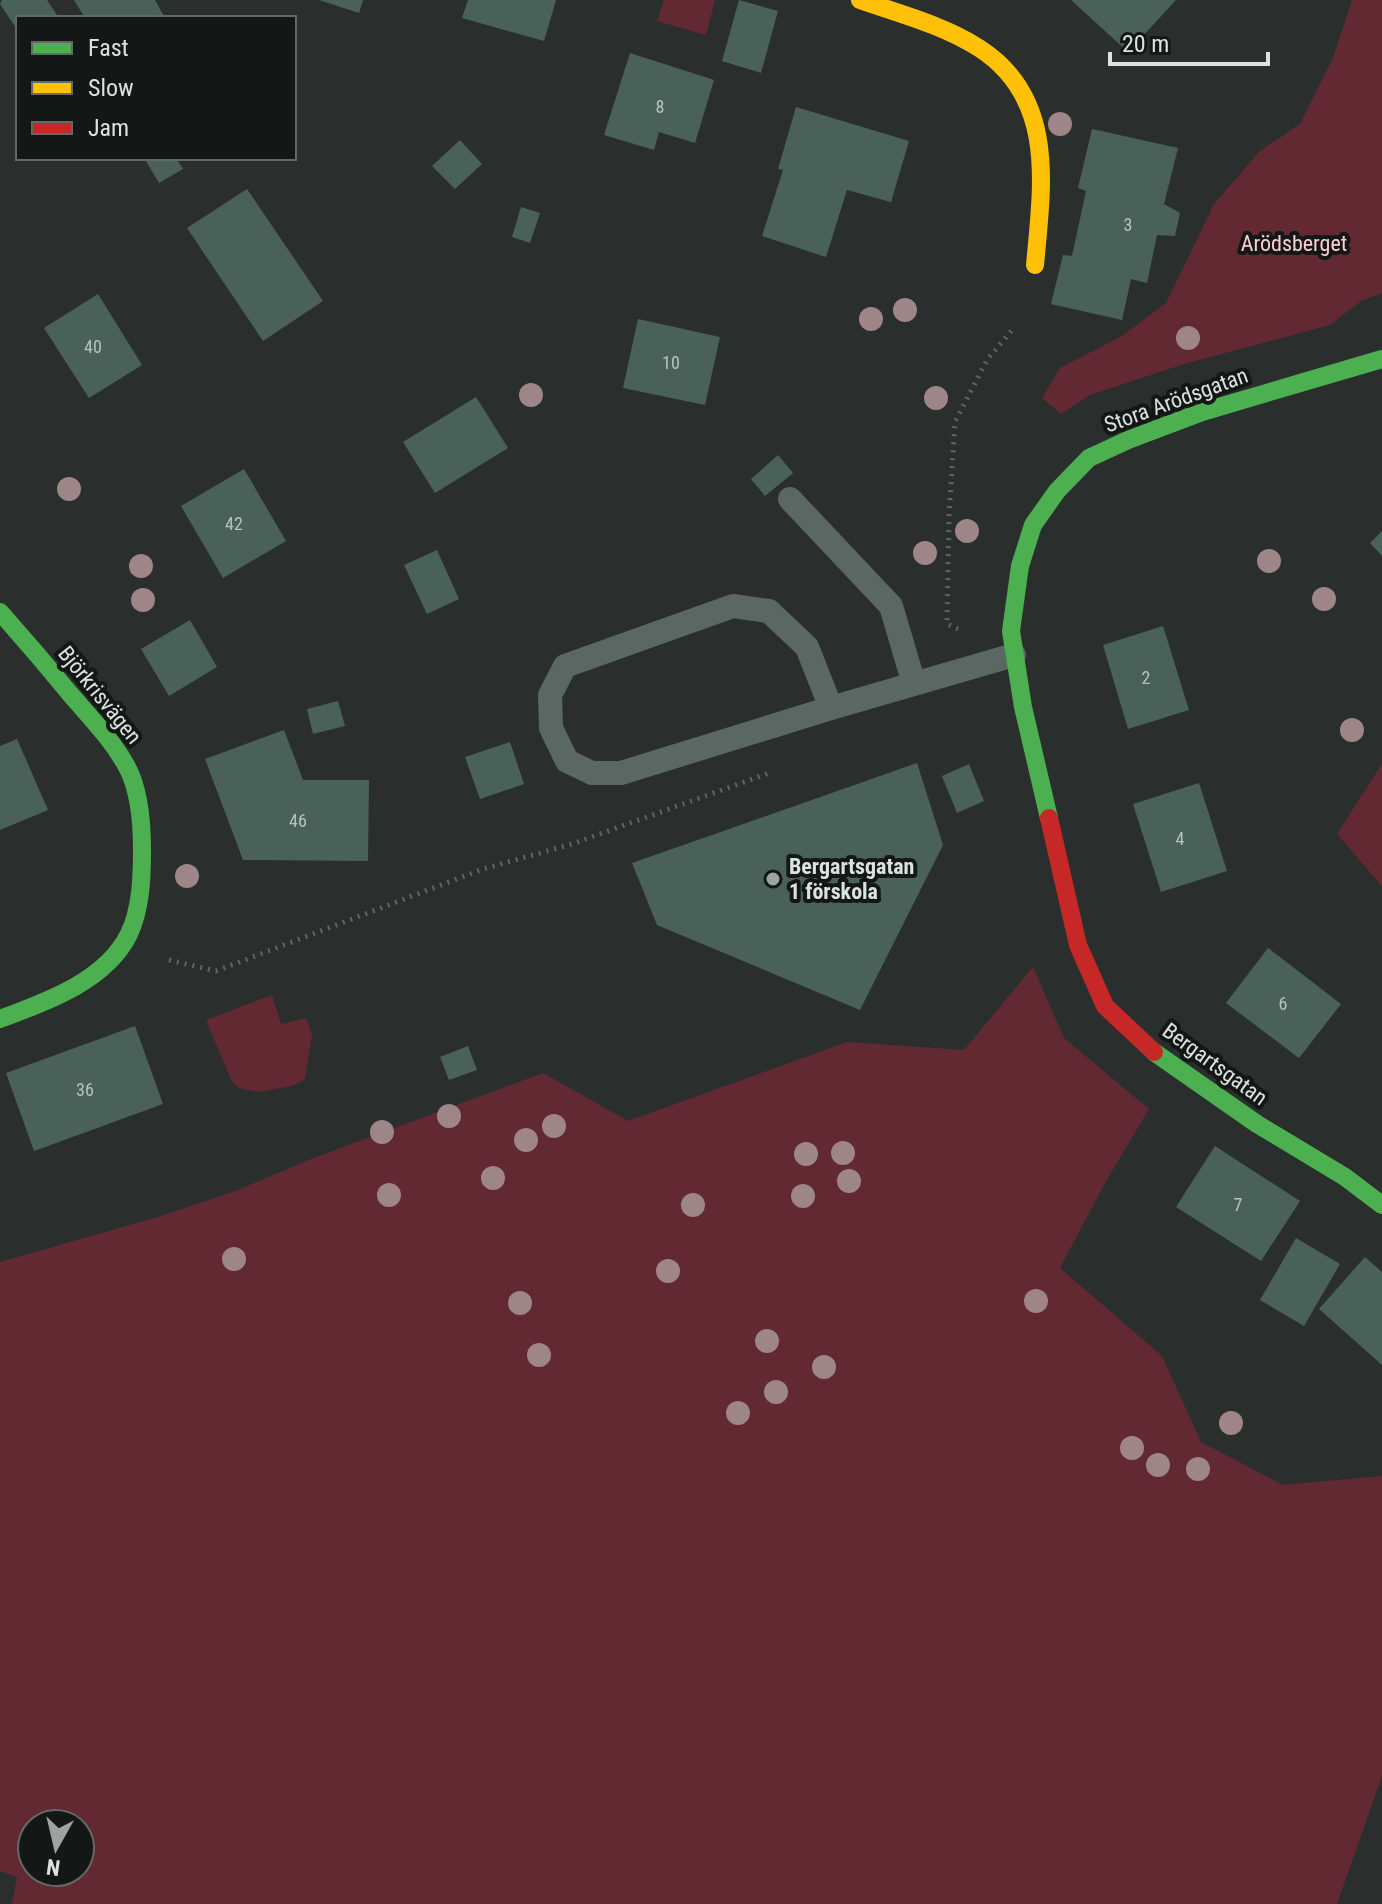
<svg xmlns="http://www.w3.org/2000/svg" width="1382" height="1904" font-family="'Roboto Condensed',sans-serif">
  <style>
    .green { fill: #632933; fill-rule: evenodd }
    .building { fill: #4a615a }
    .lines { fill: none; stroke-linecap: round; stroke-linejoin: round }
    .path { stroke: #5e6663; stroke-width: 5; stroke-dasharray: 2 6; stroke-linecap: butt }
    .lane { stroke: #5b6763; stroke-width: 24 }
    .fast { stroke: #4caf50; stroke-width: 18 }
    .slow { stroke: #ffc107; stroke-width: 18 }
    .jam { stroke: #c62828; stroke-width: 18 }
    .tree { fill: #9e8587 }
    .poi-dot { fill: #9da3a1; stroke: #131816; stroke-width: 3 }
    .labels { text-anchor: middle; dominant-baseline: central; stroke-width: 8; stroke-linejoin: round; paint-order: stroke }
    .number-label { font-size: 18px; fill: #b7c2be }
    .park-label { font-size: 22px; fill: #fdccd1; stroke: #131816 }
    .street-label { font-size: 22px; fill: #dbe2df; stroke: #131816 }
    .poi-label { font-size: 22px; font-weight: bold; fill: #dbe2df; stroke: #131816; text-anchor: start }
  </style>
  <rect width="100%" height="100%" fill="#2a2f2d"/>
  <path class="green" d="M664 0H715L706 35 657 21Z
    M1352 0H1382V293L1361 301 1330 325 1184 364 1090 395 1061 414 1042 398 1060 368 1122 336 1166 303 1214 204 1259 152 1300 124 1333 58Z
    M1382 764V886L1337 834Z
    M1033 967 1064 1038 1149 1109 1105 1183 1060 1268 1162 1356 1201 1442 1283 1485 1382 1476V1776L1337 1904H12L17 1877 0 1871V1262L161 1216 238 1190 311 1159 543 1073 628 1121 847 1042 964 1050ZM32 1824H80V1872H32Z
    M272 995 281 1024 306 1018 312 1034 305 1079 292 1086 258 1092 239 1088 232 1082 206 1020Z"/>
  <path class="building" d="M2 0H47L59 18H18V31L0 4Z
    M74 0H155L165 18H85Z
    M319 0H363L359 13Z
    M468 0H556L544 41 462 18Z
    M739 0 778 11 761 73 722 61Z
    M1071 0H1176L1128 52Z
    M630 53 714 80 695 143 659 132 654 150 604 135Z
    M796 107 909 141 891 202 847 190 826 257 762 236 783 170 778 169Z
    M1092 129 1178 148 1164 204 1180 213 1175 236 1157 235 1147 283 1131 279 1122 320 1051 304 1063 255 1072 256 1086 191 1078 188Z
    M460 140 482 164 455 189 432 166Z
    M152 158H176L183 169 159 183 146 161Z
    M247 189 323 301 263 341 187 228Z
    M521 207 540 213 530 243 512 237Z
    M98 294 142 365 89 398 44 328Z
    M638 319 720 337 705 405 623 388Z
    M476 397 508 448 435 493 403 442Z
    M778 455 793 473 765 496 751 479Z
    M244 469 286 541 223 578 181 506Z
    M1382 531V556L1370 543Z
    M437 550 459 599 427 614 404 565Z
    M190 620 217 667 169 696 141 649Z
    M1163 626 1189 710 1128 729 1103 645Z
    M338 701 345 726 313 734 307 709Z
    M284 730 303 780H369L368 861 243 860 205 759Z
    M17 739 48 810 0 830V746Z
    M510 742 524 784 480 799 465 757Z
    M917 763 943 845 860 1010 657 925 632 863Z
    M969 764 984 801 957 813 942 776Z
    M1199 783 1227 871 1161 892 1133 804Z
    M1268 948 1341 1004 1299 1058 1226 1003Z
    M135 1026 163 1104 34 1151 6 1073Z
    M468 1046 477 1070 449 1080 440 1057Z
    M1215 1146 1300 1201 1261 1261 1176 1207Z
    M1296 1238 1340 1264 1304 1326 1260 1300Z
    M1365 1257 1382 1272V1365L1319 1309Z"/>
  <g class="lines">
    <path class="path" d="M958 629 947 624 949 516 955 422 987 360 1012 330
      M169 960 216 971 483 869 572 844 772 772"/>
    <path class="lane" d="M790 499 891 606 914 684
      M831 708 807 647 769 611 733 606 565 666 550 695 551 728 567 761 592 773H621L831 708 1014 655"/>
    <path class="fast" d="M0 612C24 639 48 667 71 695 91 718 113 741 127 767 140 791 142 823 142 850 142 877 141 909 129 934 106 981 46 1002 0 1019
      M1049 818 1023 707 1011 631 1020 566 1033 525 1057 491 1089 458 1128 440 1202 412 1382 359
      M1154 1052 1257 1124 1345 1177 1382 1205"/>
    <path class="slow" d="M860 0C900 14 943 25 979 48 1057 98 1042 186 1035 265"/>
    <path class="jam" d="M1049 818 1078 945 1105 1006 1154 1052"/>
  </g>
  <g class="tree">
    <circle cx="1060" cy="124" r="12"/>
    <circle cx="905" cy="310" r="12"/>
    <circle cx="871" cy="319" r="12"/>
    <circle cx="1188" cy="338" r="12"/>
    <circle cx="531" cy="395" r="12"/>
    <circle cx="936" cy="398" r="12"/>
    <circle cx="69" cy="489" r="12"/>
    <circle cx="967" cy="531" r="12"/>
    <circle cx="925" cy="553" r="12"/>
    <circle cx="1269" cy="561" r="12"/>
    <circle cx="141" cy="566" r="12"/>
    <circle cx="1324" cy="599" r="12"/>
    <circle cx="143" cy="600" r="12"/>
    <circle cx="1352" cy="730" r="12"/>
    <circle cx="187" cy="876" r="12"/>
    <circle cx="449" cy="1116" r="12"/>
    <circle cx="554" cy="1126" r="12"/>
    <circle cx="382" cy="1132" r="12"/>
    <circle cx="526" cy="1140" r="12"/>
    <circle cx="843" cy="1153" r="12"/>
    <circle cx="806" cy="1154" r="12"/>
    <circle cx="493" cy="1178" r="12"/>
    <circle cx="849" cy="1181" r="12"/>
    <circle cx="389" cy="1195" r="12"/>
    <circle cx="803" cy="1196" r="12"/>
    <circle cx="693" cy="1205" r="12"/>
    <circle cx="234" cy="1259" r="12"/>
    <circle cx="668" cy="1271" r="12"/>
    <circle cx="1036" cy="1301" r="12"/>
    <circle cx="520" cy="1303" r="12"/>
    <circle cx="767" cy="1341" r="12"/>
    <circle cx="539" cy="1355" r="12"/>
    <circle cx="824" cy="1367" r="12"/>
    <circle cx="776" cy="1392" r="12"/>
    <circle cx="738" cy="1413" r="12"/>
    <circle cx="1231" cy="1423" r="12"/>
    <circle cx="1132" cy="1448" r="12"/>
    <circle cx="1158" cy="1465" r="12"/>
    <circle cx="1198" cy="1469" r="12"/>
  </g>
  <circle class="poi-dot" cx="773" cy="879" r="8"/>
  <g class="labels">
    <g class="number-label">
      <text x="660" y="106">8</text>
      <text x="1128" y="224">3</text>
      <text x="93" y="346">40</text>
      <text x="671" y="362">10</text>
      <text x="234" y="523">42</text>
      <text x="1146" y="677">2</text>
      <text x="298" y="820">46</text>
      <text x="1180" y="838">4</text>
      <text x="1283" y="1003">6</text>
      <text x="85" y="1089">36</text>
      <text x="1238" y="1204">7</text>
    </g>
    <g class="park-label">
      <text x="1294" y="243">Arödsberget</text>
    </g>
    <g class="street-label">
      <text transform="translate(1176 400) rotate(-20)">Stora Arödsgatan</text>
      <text transform="translate(100 695) rotate(51)">Björkrisvägen</text>
      <text transform="translate(1215 1064) rotate(36)">Bergartsgatan</text>
    </g>
    <g class="poi-label">
      <text x="789" y="866">Bergartsgatan<tspan x="789" dy="25">1 förskola</tspan></text>
    </g>
  </g>
  <rect x="16" y="16" width="280" height="144" fill="#131816" stroke="#636966" stroke-width="2"/>
  <rect x="32" y="42" width="40" height="12" fill="#4caf50" stroke="#636966" stroke-width="2"/>
  <text x="88" y="56" font-size="24" fill="#dbe2df">Fast</text>
  <rect x="32" y="82" width="40" height="12" fill="#ffc107" stroke="#636966" stroke-width="2"/>
  <text x="88" y="96" font-size="24" fill="#dbe2df">Slow</text>
  <rect x="32" y="122" width="40" height="12" fill="#c62828" stroke="#636966" stroke-width="2"/>
  <text x="88" y="136" font-size="24" fill="#dbe2df">Jam</text>
  <g transform="translate(56 1848) rotate(188)"><circle r="38" fill="#131816" stroke="#636966" stroke-width="2"/>
  <path d="M0-6L14 30L0 20L-14 30Z" fill="#9da3a1"/>
  <text y="-12" font-size="22" font-weight="bold" text-anchor="middle" fill="#dbe2df">N</text>
  </g>
  <path d="M1110 52v12h158v-12" fill="none" stroke="#dbe2df" stroke-width="4"/>
  <text x="1122" y="52" font-size="24" fill="#dbe2df" stroke="#131816" stroke-width="6" paint-order="stroke">20 m</text>
</svg>
